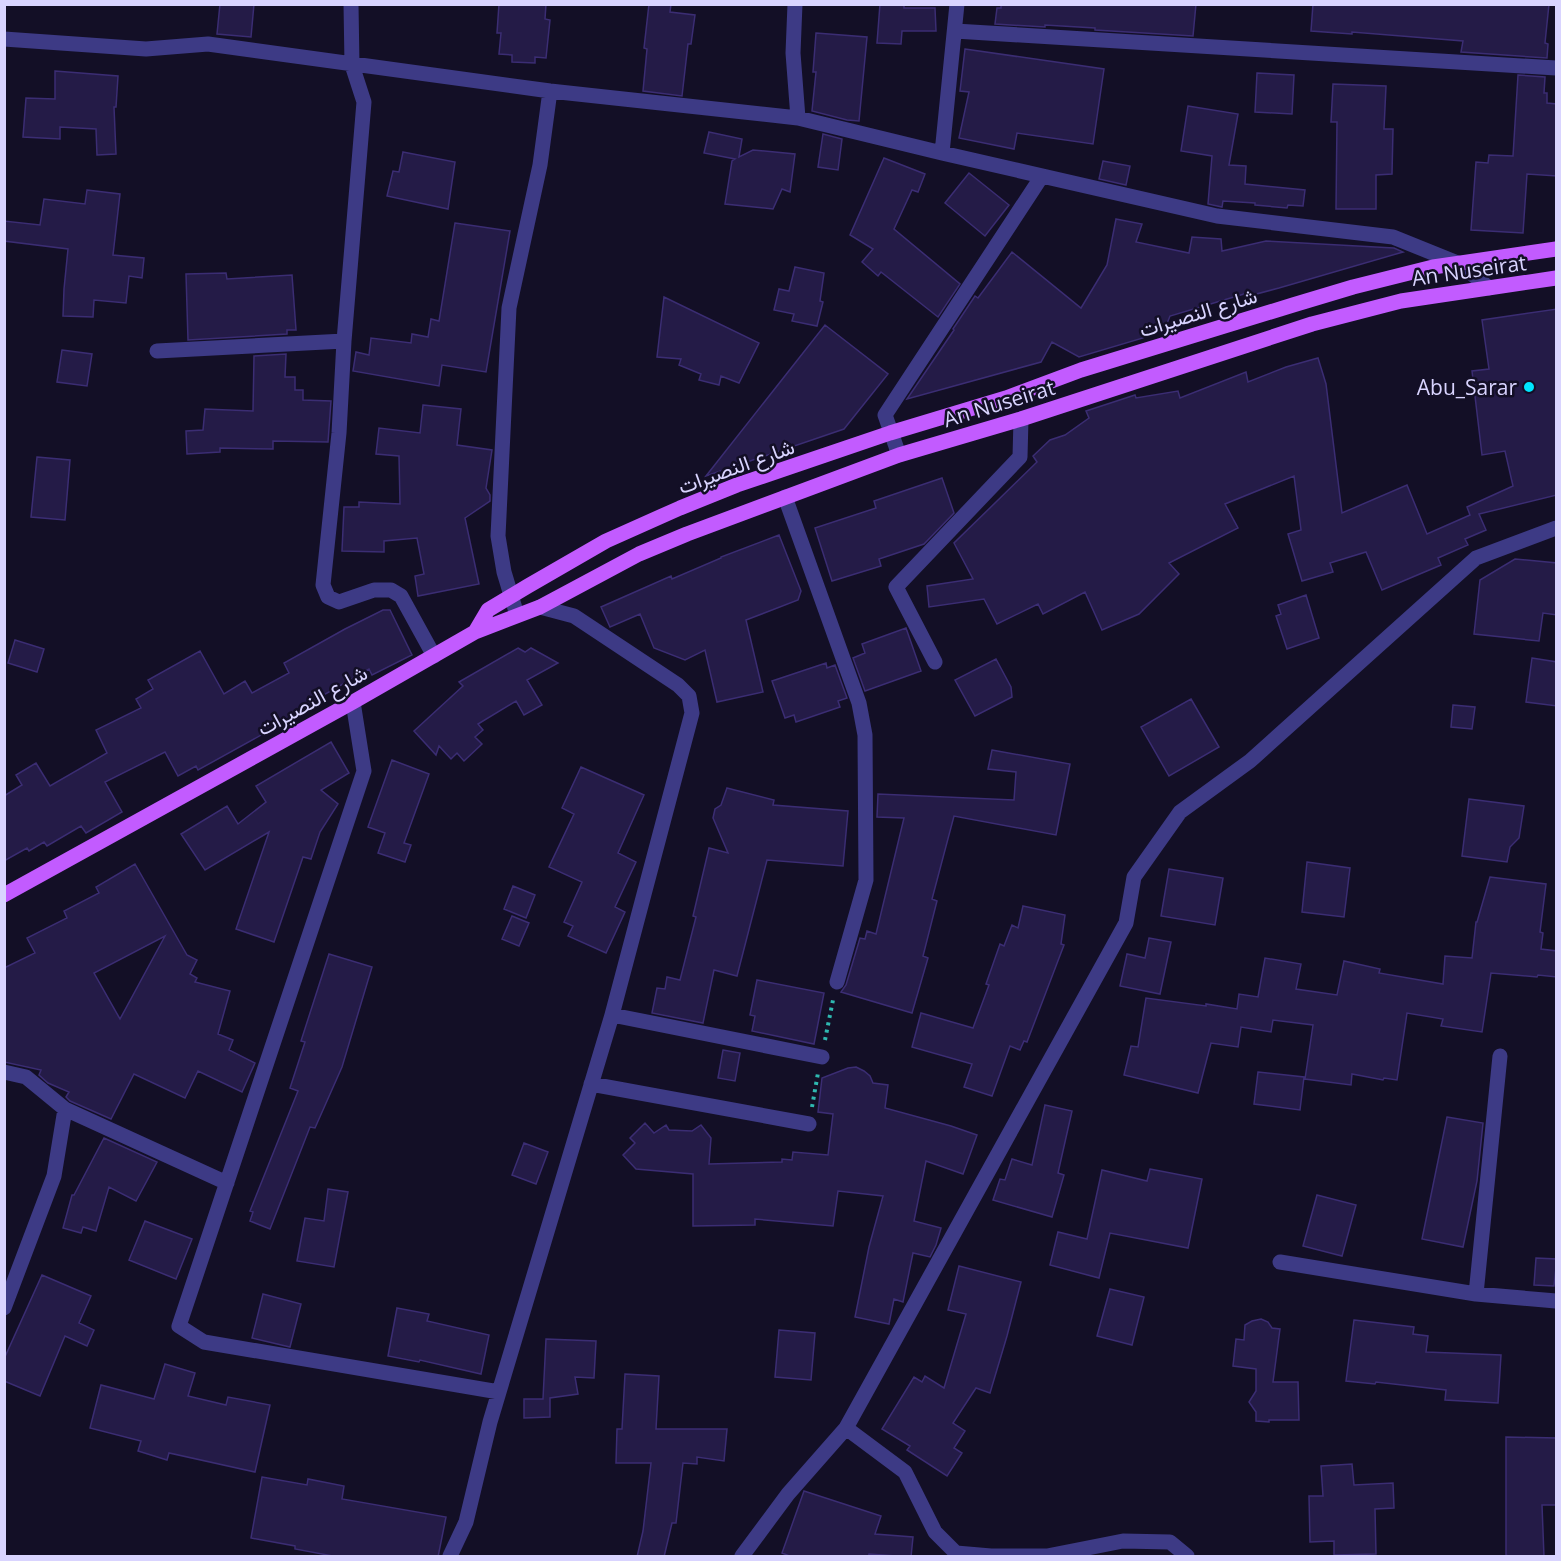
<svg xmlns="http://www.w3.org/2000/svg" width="1561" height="1561" font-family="'Open Sans',Vazirmatn,sans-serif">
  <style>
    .building { fill: #241b47; stroke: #3b2d73; stroke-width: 1.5; fill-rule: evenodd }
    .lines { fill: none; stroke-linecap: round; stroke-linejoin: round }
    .path { stroke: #2fb8b0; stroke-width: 4; stroke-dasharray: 3 4.5; stroke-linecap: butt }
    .minor { stroke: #3d3a85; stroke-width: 15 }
    .major { stroke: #c25bff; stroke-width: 15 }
    .poi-dot { fill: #00e5ff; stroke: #130f26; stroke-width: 2 }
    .labels { text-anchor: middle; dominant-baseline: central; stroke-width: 5; stroke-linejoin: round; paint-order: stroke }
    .street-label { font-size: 21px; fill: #d9d4ff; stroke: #130f26 }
    .poi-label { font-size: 21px; fill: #d9d4ff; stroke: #130f26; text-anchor: end }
  </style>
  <rect width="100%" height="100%" fill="#130f26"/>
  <path class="building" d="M220 4H254L251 37 217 34Z
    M499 4H546L545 19 550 20 546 58 535 57V63L512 62V55L499 54 501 33H497Z
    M649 4H671L670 12 695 15 691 44H688L682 96 643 91 647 49 644 48Z
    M880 4H904V8H935L936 31H902L901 44 877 43Z
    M1001 4H1196L1193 36 1095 30V28L1045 25V27L995 24 997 8H1001Z
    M1313 4H1549L1545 43 1548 44 1547 58 1461 52 1463 41 1352 32V34L1311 31Z
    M816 33 867 37 859 121 847 120 812 111 816 72H813Z
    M965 49 1104 69 1093 144 1017 133 1014 149 959 138 969 92 960 91Z
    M55 71 118 76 116 107H114L116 154 97 155 96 129 60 127V139L23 137 26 98 55 99Z
    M1257 73 1294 75 1292 114 1255 112Z
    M1518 75 1545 77 1544 93H1547V103L1557 104V176L1527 174 1523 233 1471 230 1476 162 1488 163 1489 155 1513 156Z
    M1333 84 1386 86 1384 129H1393L1392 174 1376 175V209H1336L1337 122H1331Z
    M1188 106 1238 114 1229 165 1246 166 1245 184 1305 190 1303 206 1288 205 1287 208 1255 205V203L1223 201 1222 207 1208 204 1212 156 1181 151Z
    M709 132 742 139 739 157 753 150 795 154 790 192 782 189 773 209 725 204 732 161 735 159 704 153Z
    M823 134 842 139 838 170 818 167Z
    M403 152 455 162 448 209 387 196 393 171 399 172Z
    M884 158 925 174 918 192 912 190 894 229 960 284 938 317 881 272 878 276 862 262 873 249 850 235Z
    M1103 161 1130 166 1126 185 1099 179Z
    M969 173 1009 205 985 236 945 203Z
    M87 190 120 194 113 255 144 258 142 278 129 276 126 303 94 300 93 317 63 316 64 289 68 249 4 241V221L40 225 44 199 85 204Z
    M1116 219 1142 224 1136 242 1189 253 1192 237 1221 239 1222 251 1266 241 1394 248 1403 252 1279 288 1245 297 1244 294 1170 316 1166 326 1145 333 1143 338 1079 357 1052 342 1041 362 907 399 954 330 953 329 975 296 978 298 1012 252 1081 308 1107 265Z
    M455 223 510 231 486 372 442 365 439 386 353 371 356 352 369 355 371 338 411 343 412 334 428 337 431 319 439 321Z
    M795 267 824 273 820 301 823 302 817 326 792 321 794 314 774 310 779 289 789 291Z
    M226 273 227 279 292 275 296 330H287V334L188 340 186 274Z
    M664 297 759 343 739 383 721 376 719 385 699 380 701 374 679 365 681 359 657 357Z
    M1557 309V495L1479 514 1486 530 1465 539 1468 545 1438 558 1441 565 1382 590 1366 552 1330 563 1333 572 1302 581 1288 534 1301 530 1294 476 1225 504 1238 528 1169 563 1179 574 1139 614 1102 630 1085 592 1043 614 1038 604 997 624 984 599 929 607 927 586 973 579 954 543 1037 462 1033 456 1050 440 1065 435 1089 418 1086 411 1135 395 1136 398 1178 391 1180 398 1246 372 1248 382 1286 367 1318 358 1326 384 1342 513 1407 485 1427 534 1470 515 1467 507 1513 486 1505 451 1482 455 1472 371 1489 369 1482 320Z
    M825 325 888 374 844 429 706 476Z
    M62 350 92 354 87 386 57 382Z
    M286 354 285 377H295V390H303V400L331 401 328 442 273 441V449L220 448V452L187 454 186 431 203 430 205 409 253 411 254 356Z
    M423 405 461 409 457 445 492 450 486 488 490 495V501L465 518 479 584 418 596 415 576 424 574 417 538 384 541V552L342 551 344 507H359V502L400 504 399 456 376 454 379 428 420 433Z
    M37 457 70 460 65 520 31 517Z
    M942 478 954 513 924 544 879 559 881 566 832 581 815 528 876 508 874 501Z
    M779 535 801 591 798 600 746 620 763 692 717 702 705 650 685 660 654 648 640 614 610 627 601 607 671 576 672 579 721 558V557Z
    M1515 559 1557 563V615L1543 613 1539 641 1474 634 1480 580Z
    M1306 595 1319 638 1287 649 1276 616 1281 614 1278 605Z
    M383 610H390L412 655 372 675 369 669 299 709 301 713 198 770 196 766 178 776 165 752 105 782 122 812 86 833 81 826 47 846 44 842 29 851 27 848 4 861V796L22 785 16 775 36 763 50 786 107 753 96 730 141 708 136 699 153 689 148 680 200 651 224 694 245 681 252 693 289 673 284 663 345 629Z
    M906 628 921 671 865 691 853 658 865 653 862 644Z
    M15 640 44 649 37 672 8 663Z
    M518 648 525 652 531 648 558 663 527 680 542 705 524 715 516 701 478 724 483 730 475 737 482 744 464 761 457 753 451 759 439 746 436 755 414 731 463 686 459 682Z
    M1532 658 1557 662V706L1526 702Z
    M996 659 1011 687 1012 697 975 716 955 680Z
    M826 663 827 668 835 665 847 698 838 701 840 707 796 722 794 715 785 718 772 681Z
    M1191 699 1219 747 1169 776 1141 727Z
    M1453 705 1475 707 1472 729 1451 727Z
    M331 742 349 773 321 790 338 804 320 832 311 859 303 857 274 942 236 929 269 832 205 870 181 834 227 806 238 824 266 802 256 786Z
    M992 750 1070 764 1056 835 954 816 932 899 937 901 923 956 928 958 912 1013 841 992 846 985 860 938 865 939 867 931 876 934 904 818 877 817 878 794 1014 800 1016 772 988 769Z
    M392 760 429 774 404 843 411 845 405 862 378 853 385 833 368 827Z
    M581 767 644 795 618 853 636 862 615 907 625 912 606 953 568 936 573 926 564 922 582 882 549 867 574 814 562 808Z
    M727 788 774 800 773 805 848 811 843 866 767 860 737 976 714 970 703 1023 652 1013 657 988 665 989 667 977 680 980 696 917 693 916 709 848 728 853 713 818 715 809 721 805Z
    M1469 799 1524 806 1519 838 1510 847 1507 862 1462 856Z
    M1307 862 1350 868 1344 917 1302 912Z
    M135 864 187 955 197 960 190 974 197 978 195 982 230 991 218 1034 233 1040 229 1050 255 1063 242 1092 198 1071 185 1098 134 1074 111 1119 70 1101 66 1097 69 1092 48 1083 39 1075 41 1070 4 1062V968L35 953 27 938 67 918 64 911 99 893 96 887ZM165 936 120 1019 94 973Z
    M1169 869 1223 878 1215 925 1161 916Z
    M1490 877 1546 884 1540 932 1543 933 1541 949 1557 951V977L1538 975 1537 977 1491 973 1482 1032 1441 1026 1443 1019 1407 1013 1397 1080 1384 1078 1383 1080 1352 1074 1351 1085 1305 1079 1313 1025 1273 1020 1271 1032 1241 1027 1238 1047 1211 1043 1198 1093 1124 1075 1131 1046 1138 1047 1146 998 1206 1006V1004L1237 1009 1239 994 1258 997 1265 958 1301 964 1296 989 1337 995 1344 961 1380 969 1379 973 1443 984 1445 956 1472 958 1476 922H1477Z
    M513 886 535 895 526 918 504 909Z
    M1023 906 1065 915 1061 944 1064 945 1027 1042 1024 1041 1020 1050 1010 1046 992 1096 964 1087 972 1064 912 1047 921 1013 973 1028 989 985 986 984 1000 944 1004 946 1012 925 1018 928Z
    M512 916 529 923 519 946 502 939Z
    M1149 938 1171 942 1160 994 1120 986 1127 954 1145 958Z
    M329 954 372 967 342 1067 315 1128 310 1127 270 1229 250 1221 253 1212 250 1211 298 1091 290 1088 305 1042 301 1041Z
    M757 980 824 993 814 1044 752 1031 755 1016 750 1015Z
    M723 1050 740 1053 735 1081 718 1078Z
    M856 1067 864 1071 870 1076 873 1083 888 1085 885 1108 951 1126 977 1135 963 1174 926 1161 914 1221 941 1228 936 1245 930 1257 913 1253 903 1302 894 1299 889 1324 855 1317 869 1247 883 1196 838 1191 833 1226 755 1219V1225L693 1226V1174L636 1169 623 1155 635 1143 630 1138 645 1123 654 1133 666 1125 669 1130 692 1131 701 1125 711 1138 709 1164 782 1162V1159L792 1160 793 1152 828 1155 833 1114 818 1112 822 1078 848 1068Z
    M1258 1072 1304 1077 1300 1110 1254 1104Z
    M1045 1105 1072 1111 1058 1173 1064 1175 1052 1217 993 1200 1000 1179 1005 1180 1012 1159 1032 1165Z
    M1447 1117 1483 1123 1477 1181 1463 1247 1422 1239Z
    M104 1138 157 1162 136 1201 109 1187 96 1231 83 1227 81 1233 63 1228 72 1195H74Z
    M524 1143 548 1152 536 1184 512 1175Z
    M1150 1169 1202 1179 1188 1248 1110 1233 1099 1278 1050 1265 1058 1232 1087 1239 1102 1170 1147 1181Z
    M328 1189 348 1192 334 1267 297 1261 305 1218 324 1221Z
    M1317 1195 1356 1205 1342 1256 1303 1246Z
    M145 1221 192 1239 176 1279 129 1260Z
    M1536 1258 1557 1259 1554 1286 1534 1285Z
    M959 1266 1021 1282 1007 1336 990 1393 976 1388 953 1423 965 1431 954 1448 962 1453 947 1476 907 1450 910 1446 882 1429 914 1377 922 1382 925 1376 944 1388 966 1314 948 1310Z
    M42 1275 91 1296 79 1323 94 1330 87 1346 65 1336 40 1396 4 1381V1359Z
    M1110 1289 1144 1297 1132 1345 1097 1336Z
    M263 1294 301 1304 290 1347 252 1338Z
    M397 1308 429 1314 427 1321 489 1335 481 1374 420 1360 419 1362 388 1356Z
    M1261 1319 1268 1322 1272 1328 1280 1329 1273 1382H1298L1299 1420H1269V1422L1256 1421V1412L1249 1402 1256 1391V1369L1233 1366 1236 1339 1244 1340 1245 1325 1252 1321Z
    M1354 1320 1414 1327 1413 1334 1428 1336 1426 1352 1501 1355 1498 1403 1445 1400 1446 1390 1376 1382 1375 1384 1346 1381Z
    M779 1330 815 1333 811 1380 775 1377Z
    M546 1339 596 1341 594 1378 575 1377 578 1394 550 1398V1417L524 1418V1399H543Z
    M165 1364 195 1373 188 1396 226 1405 228 1397 270 1405 255 1472 169 1453 167 1460 138 1451 141 1441 90 1428 101 1385 154 1399Z
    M625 1374 659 1376 656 1429H727L724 1461 697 1457V1464L683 1463 676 1523H672L664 1557H637L643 1531 651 1463H616L617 1429H622Z
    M1506 1437 1557 1438V1505H1542L1544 1557H1510L1506 1555Z
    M1352 1464 1354 1485 1393 1483 1394 1508 1375 1509 1376 1554 1334 1555V1541L1310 1542 1309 1496H1323L1321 1466Z
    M262 1477 307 1485 308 1479 344 1486 342 1499 446 1517 438 1557H338L295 1549V1546L251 1538Z
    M804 1491 881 1516 875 1534 913 1537 911 1557 869 1554 868 1557H792L782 1553Z"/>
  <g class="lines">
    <path class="path" d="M825 1040 833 1000
      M812 1107 818 1073"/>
    <path class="minor" d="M351 4 352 65 364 102 344 341 339 433 323 585 328 597 339 602 374 590H391L401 596 434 656
      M795 4 793 53 798 118
      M955 31 1556 68
      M4 39 146 49 208 44 550 91 798 118 942 153 1217 216 1393 237 1460 264 1489 288
      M942 153 957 4
      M157 351 344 341
      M899 455 885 415 1042 176
      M785 497 859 703 865 735 866 880 837 982
      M517 615 504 572 498 536 509 308 540 165 550 91
      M935 662 896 587 1020 457 1021 419
      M353 702 364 771 179 1326 204 1342 499 1392
      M612 1015 822 1057
      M4 1072 26 1077 65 1109 54 1176 4 1308
      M591 1084 809 1124
      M65 1109 227 1183
      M1280 1262 1476 1294 1556 1301
      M1476 1294 1500 1056
      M846 1428 905 1472 935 1532 956 1553 991 1556H1047L1123 1541 1170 1542 1187 1556
      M450 1556 466 1522 490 1422 612 1015 692 713 689 696 678 685 574 616 540 607
      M742 1556 788 1494 846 1428 1126 923 1134 877 1180 812 1250 761 1476 558 1556 528"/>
    <path class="major" d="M475 632 540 607 639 554 687 534 899 455 1021 419 1312 324 1401 301 1556 278
      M4 895 353 702 475 632 488 610 528 586 606 541 680 508 737 485 890 433 1006 398 1081 370 1293 305 1353 287 1433 267 1556 249"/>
  </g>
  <circle class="poi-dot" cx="1529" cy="387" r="6"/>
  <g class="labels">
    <g class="street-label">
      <text transform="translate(1469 270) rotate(-8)">An Nuseirat</text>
      <text transform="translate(1198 312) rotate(-17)">شارع النصيرات</text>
      <text transform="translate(999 403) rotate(-17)">An Nuseirat</text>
      <text transform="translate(736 466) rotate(-20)">شارع النصيرات</text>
      <text transform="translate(312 700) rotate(-29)">شارع النصيرات</text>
    </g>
    <g class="poi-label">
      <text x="1517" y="387">Abu_Sarar</text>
    </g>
  </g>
  <rect width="1561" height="1561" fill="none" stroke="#d9d4ff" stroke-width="12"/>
</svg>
